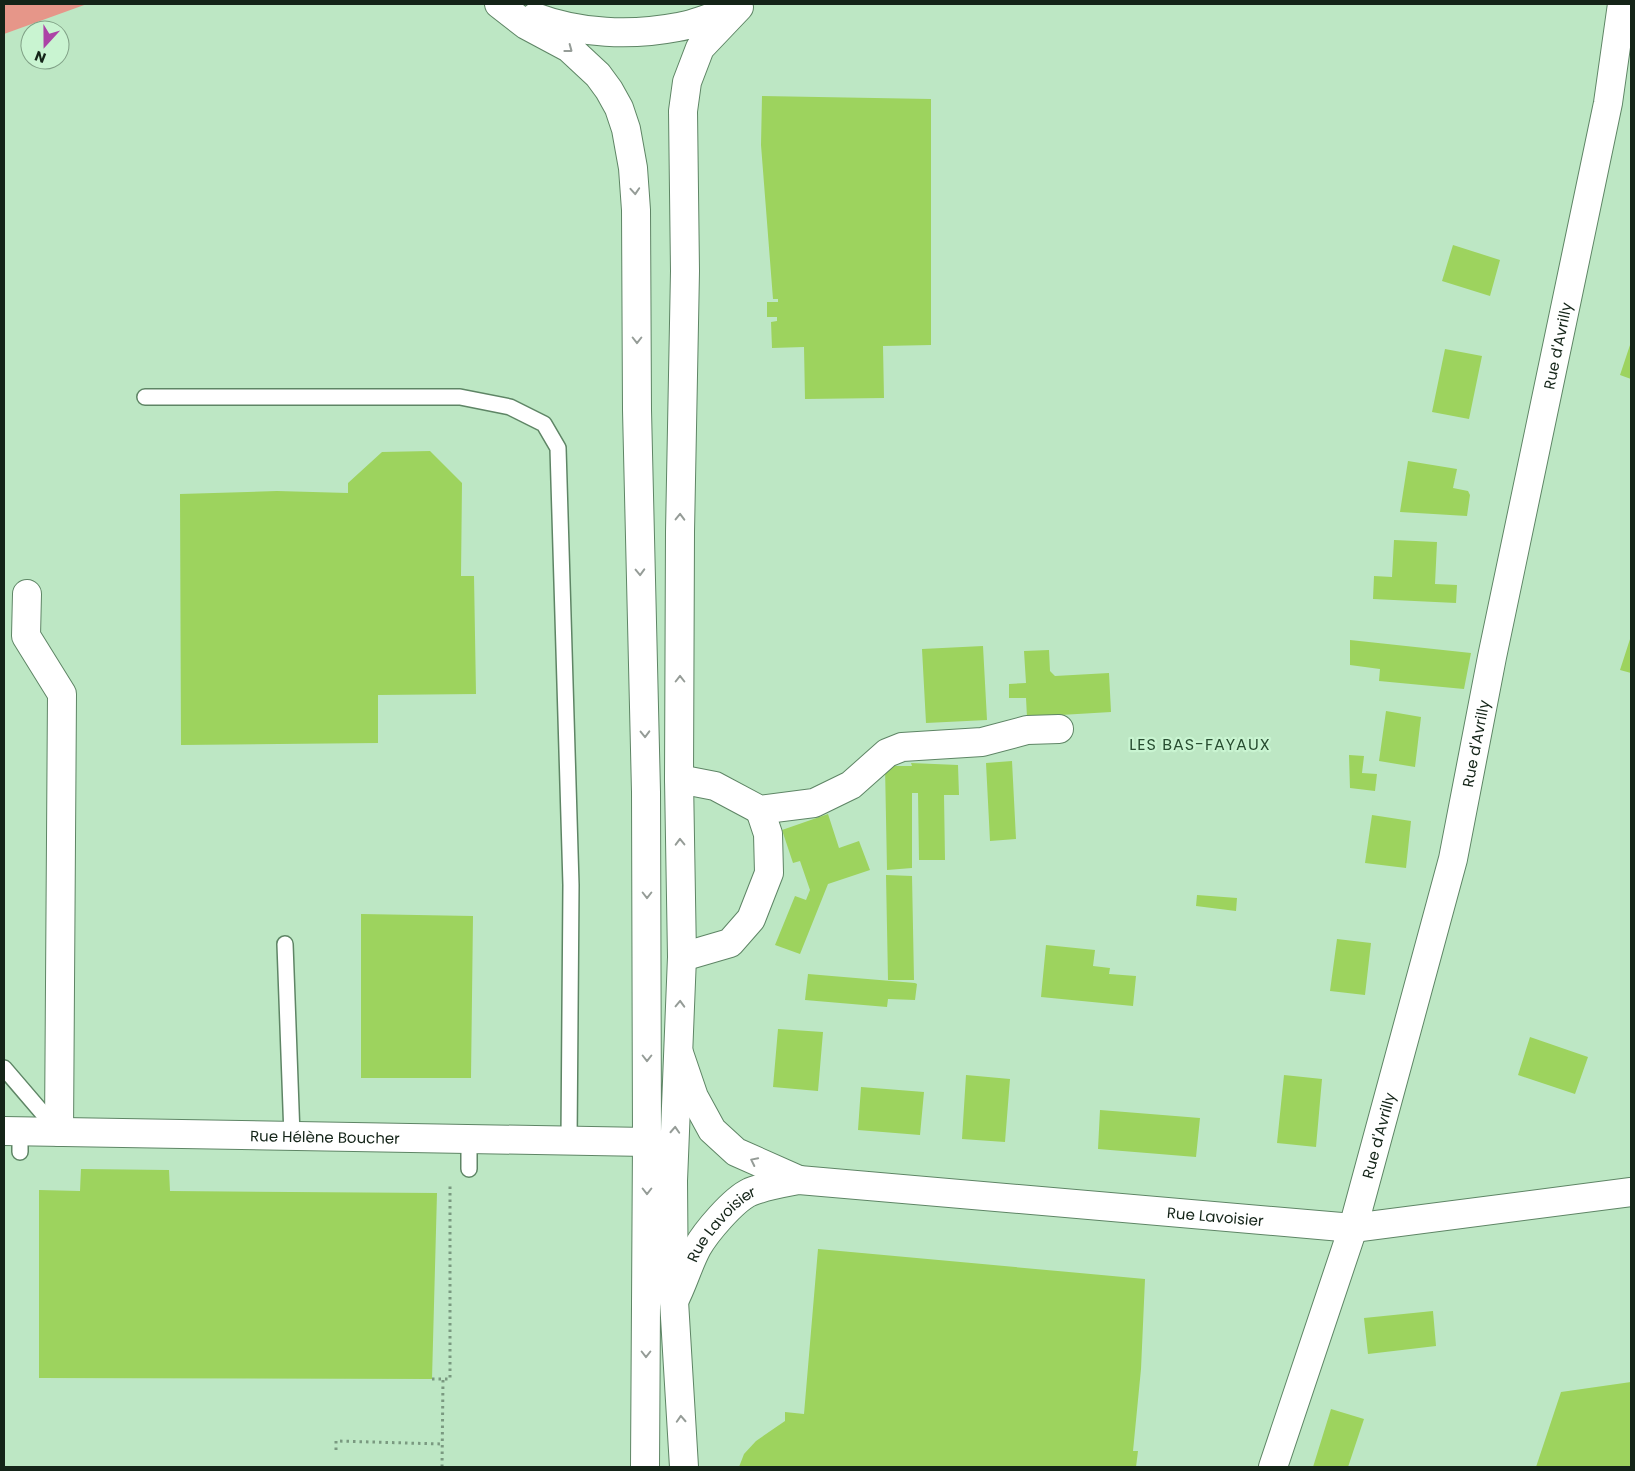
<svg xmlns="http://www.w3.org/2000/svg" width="1635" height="1471" font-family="Poppins,sans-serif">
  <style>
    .green { fill: #e69689 }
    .building { fill: #9dd35e }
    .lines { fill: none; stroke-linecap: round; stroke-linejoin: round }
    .lane-casing { stroke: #5e8565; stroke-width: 18 }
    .street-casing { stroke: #5e8565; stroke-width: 30 }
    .secondary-casing { stroke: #5e8565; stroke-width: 30 }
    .primary-casing { stroke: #5e8565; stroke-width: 30 }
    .path { stroke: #7a9980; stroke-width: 3; stroke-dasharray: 2.5 4; stroke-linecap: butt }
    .lane { stroke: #fff; stroke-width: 15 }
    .street { stroke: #fff; stroke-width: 28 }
    .secondary { stroke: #fff; stroke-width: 28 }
    .primary { stroke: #fff; stroke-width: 28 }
    .oneway { stroke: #959c97 }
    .labels { text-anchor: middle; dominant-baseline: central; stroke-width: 4.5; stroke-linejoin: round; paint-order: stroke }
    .street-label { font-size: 15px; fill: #142418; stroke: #c9f4d1 }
    .neighbourhood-label { font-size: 16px; letter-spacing: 1px; fill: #284d31; stroke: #c9f4d1 }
  </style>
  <rect width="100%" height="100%" fill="#bde7c4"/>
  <path class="green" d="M4 4H87L4 34Z"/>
  <path class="building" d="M762 96 931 99V345L883 346 884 398 805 399 804 347 772 348 771 322 777 321V317H767V302H778V299H773L761 145Z
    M1453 245 1500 260 1490 296 1442 281Z
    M1631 342V379L1620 375Z
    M1445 349 1482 356 1469 419 1432 412Z
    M430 451 462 483 461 576H474L476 694 378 695V743L181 745 180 494 277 491 348 493V483L382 452Z
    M1408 461 1457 469 1453 488 1468 491 1470 495 1467 516 1400 512Z
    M1394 540 1437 542 1435 584 1457 585 1456 603 1373 599 1374 576 1392 577Z
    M1631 636V673L1620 670Z
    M1350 640 1471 653 1464 689 1379 681 1380 669 1350 665Z
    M983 646 987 720 926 723 922 649Z
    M1049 650 1050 671 1055 676 1109 673 1111 712 1027 717 1026 698H1009V684L1026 683 1024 651Z
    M1386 711 1421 717 1415 767 1379 761Z
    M1349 755 1364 756 1362 773 1377 774 1375 791 1350 788Z
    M1012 761 1016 839 990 841 986 763Z
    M911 763 958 765 959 795H944L945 860H919L918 793H912V868L887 870 885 766H912Z
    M828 814 839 848 859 841 870 870 828 884 800 954 775 945 795 896 806 900 810 890 800 861 793 863 782 830Z
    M1372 815 1411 821 1406 868 1365 863Z
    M886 875 912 876 914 980H888Z
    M1197 895 1237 898 1236 911 1196 906Z
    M361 914 473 916 471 1078H361Z
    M1337 939 1371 943 1365 995 1330 991Z
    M1046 945 1095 950 1093 966 1110 968 1109 974 1136 976 1133 1006 1041 997Z
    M808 974 915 983 917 984 915 1000 888 999 887 1007 805 1000Z
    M778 1029 823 1032 818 1091 773 1087Z
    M1530 1037 1588 1057 1575 1094 1518 1075Z
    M966 1075 1010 1079 1005 1142 962 1139Z
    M1284 1075 1322 1079 1316 1147 1277 1143Z
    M861 1087 924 1092 920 1135 858 1130Z
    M1100 1110 1200 1118 1196 1157 1098 1149Z
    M81 1169 169 1170 170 1191 437 1193 432 1379 39 1378V1190L80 1191Z
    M818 1249 1145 1279 1141 1369 1133 1451H1138L1136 1467H739L744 1454 756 1441 785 1421V1412L804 1414Z
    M1433 1311 1436 1346 1368 1354 1364 1318Z
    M1631 1382V1467H1536L1561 1392Z
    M1331 1409 1364 1419 1348 1467H1313Z"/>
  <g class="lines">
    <g class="lane-casing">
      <path id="lane" d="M145 397H460L510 407 544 424 558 448 571 885 569 1141
        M285 944 292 1136
        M4 1068 58 1131
        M469 1139V1169
        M20 1152V1131"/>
    </g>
    <g class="street-casing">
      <g id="street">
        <path d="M27 594 26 636 62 694 59 1132"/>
        <path d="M679 779 715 786 760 810 814 803 851 785 887 753 902 747 982 742 1027 730 1059 729"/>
        <path d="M682 957 730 943 751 919 769 873 768 834 760 810"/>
        <path id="s1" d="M4 1131 647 1142"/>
        <path id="s2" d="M1273 1467 1353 1228 1453 859 1492 657 1608 103 1622 4"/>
      </g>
    </g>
    <g class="secondary-casing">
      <g id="secondary">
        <path d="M679 1053 694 1097 712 1130 736 1152 799 1180"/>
        <path id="s3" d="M674 1301C683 1284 688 1265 697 1248 706 1232 733 1200 750 1192 765 1186 783 1183 799 1180L1353 1228 1631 1192"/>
      </g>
    </g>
    <g class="primary-casing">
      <path id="primary" d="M499 4 526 25 569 48 598 75 609 90 619 108 626 129 633 168 636 210 637 410 646 792 647 1142 645 1467
        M535 17C580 34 631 36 678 27 698 24 718 14 736 8
        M684 1467 674 1301 673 1181 682 957 679 779 680 532 685 271 683 111 687 82 700 48 739 7"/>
    </g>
    <path class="path" d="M432 1379H450V1185
      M336 1450V1441L442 1444
      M442 1467 443 1379"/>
    <use href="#lane" class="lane"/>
    <use href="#street" class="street"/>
    <use href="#secondary" class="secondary"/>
    <use href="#primary" class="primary"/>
  </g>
  <defs><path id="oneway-chevron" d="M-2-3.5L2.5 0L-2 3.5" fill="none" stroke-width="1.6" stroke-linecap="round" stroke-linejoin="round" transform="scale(1.25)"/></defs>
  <g class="oneway">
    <use href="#oneway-chevron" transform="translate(569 49) rotate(37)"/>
    <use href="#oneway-chevron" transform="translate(635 191) rotate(86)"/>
    <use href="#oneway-chevron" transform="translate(637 340) rotate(90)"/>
    <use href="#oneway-chevron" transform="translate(680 517) rotate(-89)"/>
    <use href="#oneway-chevron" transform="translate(640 572) rotate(88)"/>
    <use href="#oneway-chevron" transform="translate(680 679) rotate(-90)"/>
    <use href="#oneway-chevron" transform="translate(645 734) rotate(89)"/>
    <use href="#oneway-chevron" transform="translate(680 842) rotate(-91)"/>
    <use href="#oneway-chevron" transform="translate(647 895) rotate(90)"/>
    <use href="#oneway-chevron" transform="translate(680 1004) rotate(-88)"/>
    <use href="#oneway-chevron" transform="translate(647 1058) rotate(90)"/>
    <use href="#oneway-chevron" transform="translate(675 1130) rotate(-87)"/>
    <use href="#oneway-chevron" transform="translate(754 1161) rotate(-154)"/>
    <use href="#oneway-chevron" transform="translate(647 1191) rotate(90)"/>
    <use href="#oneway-chevron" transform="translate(646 1354) rotate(90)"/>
    <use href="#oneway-chevron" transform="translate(681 1419) rotate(-93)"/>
  </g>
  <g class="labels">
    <g class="street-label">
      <text stroke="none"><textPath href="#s2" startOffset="1158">Rue d'Avrilly</textPath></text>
      <text stroke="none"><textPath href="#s2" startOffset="752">Rue d'Avrilly</textPath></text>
      <text stroke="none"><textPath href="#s2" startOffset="348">Rue d'Avrilly</textPath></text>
      <text stroke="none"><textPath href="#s1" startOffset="321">Rue Hélène Boucher</textPath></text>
      <text stroke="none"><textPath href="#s3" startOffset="604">Rue Lavoisier</textPath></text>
      <text stroke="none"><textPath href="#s3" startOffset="92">Rue Lavoisier</textPath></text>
    </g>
    <g class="neighbourhood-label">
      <text x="1200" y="744">LES BAS-FAYAUX</text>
    </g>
  </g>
  <rect width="1635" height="1471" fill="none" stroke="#142418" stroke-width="10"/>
  <g transform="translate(45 45) rotate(201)"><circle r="24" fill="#c9f4d1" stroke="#81a187"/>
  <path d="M0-4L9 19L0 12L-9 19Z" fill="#ac43a6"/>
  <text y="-8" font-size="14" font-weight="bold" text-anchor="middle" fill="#142418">N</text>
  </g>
</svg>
